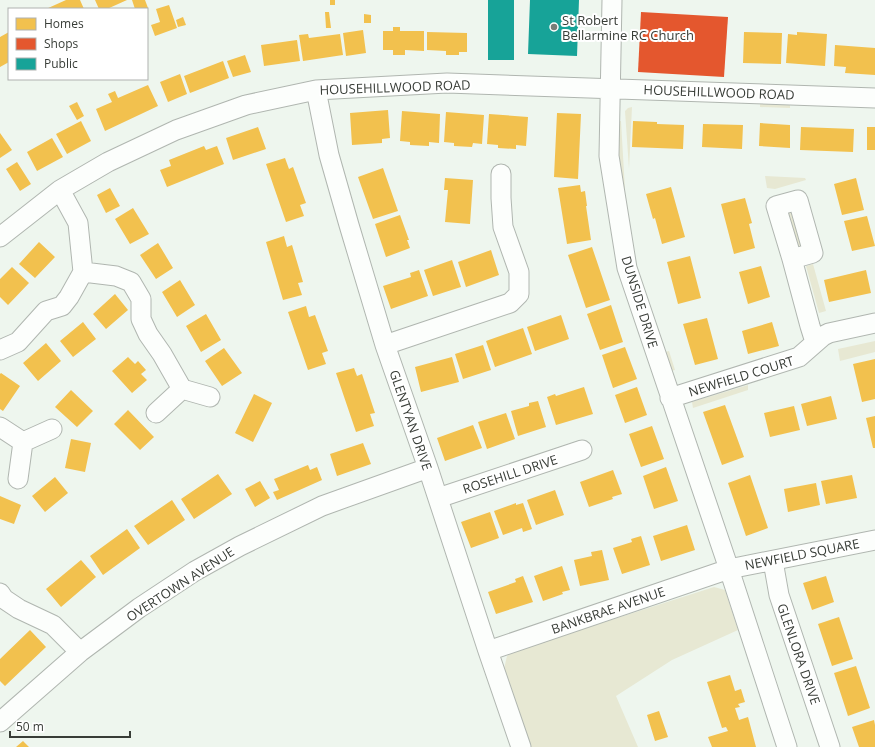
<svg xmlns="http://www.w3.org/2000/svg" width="875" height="747" font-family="'Open Sans',sans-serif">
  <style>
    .green { fill: #e7e8d3 }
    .homes { fill: #f2c14e }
    .shops { fill: #e4572e }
    .public { fill: #17a398 }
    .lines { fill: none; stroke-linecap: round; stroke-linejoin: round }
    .street-casing { stroke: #b0b6b0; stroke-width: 21 }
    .street { stroke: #fcfefc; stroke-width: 19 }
    .poi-dot { fill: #787e77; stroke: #fff; stroke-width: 1.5 }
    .labels { text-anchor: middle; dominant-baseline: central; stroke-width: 4; stroke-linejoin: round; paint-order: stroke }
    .poi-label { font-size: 13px; fill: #383d37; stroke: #fff; text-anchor: start }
    .street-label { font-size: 13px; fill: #383d37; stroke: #fff }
  </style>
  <rect width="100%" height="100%" fill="#eef6ee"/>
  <path class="green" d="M760 101 790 102V108L760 107Z
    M632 107 629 169 625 111 628 108Z
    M621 121 625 190H620L615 122Z
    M765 176 805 178 806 180 775 189 767 188Z
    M789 211H793L805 244 800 248 796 247 787 215Z
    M813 264 826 311 819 313 806 266Z
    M875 341V352L840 361 838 349Z
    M669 351 675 370 671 371 665 352Z
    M748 385V390L693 408 692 402Z
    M714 587 725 590 738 630 672 660 616 696 638 747H531L504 669 507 656 514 651Z"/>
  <path class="homes" d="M66 0H80L84 9H46Z
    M95 0H127L107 9H99Z
    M132 0H145L148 8 145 9H135Z
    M330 0H335V5H330Z
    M169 5 177 28 155 36 151 25 160 22 156 9Z
    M325 12H329L331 28H326Z
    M364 14 371 15V23H364Z
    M183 17 186 25 178 27 176 20Z
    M393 27H400V31H424V51L405 50V55H393V50H383V31H393Z
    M363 30 366 53 346 56 343 33Z
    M9 32V62L0 67V37Z
    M427 32 467 33V52H459V55H446V51L427 50Z
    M744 32 782 33 781 64 743 63Z
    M797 32 827 34 825 66 786 63 788 34 797 35Z
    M308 34 309 38 340 34 343 55 303 61 299 35Z
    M297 40 300 61 264 66 261 45Z
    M835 45 875 48V75L845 73 846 67 834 66Z
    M245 55 251 72 233 77 227 61Z
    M223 61 229 78 190 93 184 76Z
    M180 74 187 94 168 102 160 82Z
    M148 85 158 106 105 131 96 109 112 102 108 94 115 91 118 98Z
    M77 102 84 116 77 120 69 106Z
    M388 110 390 138 382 139V143L352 145 350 113Z
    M402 111 440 114 439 143 429 142V146L410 145V142L400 141Z
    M446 112 484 115 482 144 473 143 472 147 454 146V143L444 142Z
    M557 113 581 114 578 179 554 177Z
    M489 114 528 117 526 146 516 145V149L498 148V145L487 144Z
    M81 121 91 141 67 154 56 134Z
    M633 121 657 122V124L684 125 683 149 632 147Z
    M760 123 790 125V148L759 146Z
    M703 124 743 125 742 149 702 147Z
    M258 127 266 149 233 160 226 138Z
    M801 127 854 129 853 152 800 150Z
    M867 127H875V150H867Z
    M0 133 12 150 0 158Z
    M52 138 63 157 37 171 27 152Z
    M204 146 206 150 217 146 224 164 167 187 160 170 171 166 169 160Z
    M285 158 289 169 293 167 306 203 300 205 304 216 286 222 266 164Z
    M17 162 31 184 20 191 6 169Z
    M383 168 398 211 373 219 358 177Z
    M445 178 473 180 470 224 445 222 448 190H444Z
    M856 178 864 210 842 215 834 184Z
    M580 185 581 192 585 191 587 206H586L591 240 567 244 558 188Z
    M671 187 685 237 662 244 655 218 653 219 646 194Z
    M110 188 120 206 106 213 97 195Z
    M745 198 752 223 749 224 755 248 734 254 721 204Z
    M133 208 149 234 130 244 115 219Z
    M400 215 409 240H407L410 248 386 257 375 224Z
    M867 216 875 246 852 251 844 221Z
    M284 236 287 247 292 245 303 282 298 283 302 295 283 300 266 242Z
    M39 242 55 257 35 278 19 264Z
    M158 243 173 268 156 279 140 255Z
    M592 247 610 300 586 308 568 255Z
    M491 250 499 275 466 287 458 262Z
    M690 256 701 298 678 304 667 262Z
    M452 260 461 287 433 296 424 270Z
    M761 266 770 297 748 304 739 272Z
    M12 267 29 283 8 305 0 297V279Z
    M419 270 428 296 391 309 383 286 411 277 410 273Z
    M866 270 871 293 829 302 824 280Z
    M180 280 195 305 177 317 162 292Z
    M115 294 128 310 106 329 93 314Z
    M611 305 623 342 600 350 587 314Z
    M306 306 309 317 315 315 328 351 322 353 326 364 308 370 288 312Z
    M206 314 221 340 201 352 186 326Z
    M561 315 569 339 535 351 527 327Z
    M707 318 718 359 695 365 683 324Z
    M83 322 96 339 73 357 60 341Z
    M772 322 779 346 748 354 742 331Z
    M523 328 532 354 495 367 486 341Z
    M46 343 61 361 38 381 23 363Z
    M483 345 491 370 463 379 455 354Z
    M625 347 637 379 613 388 602 355Z
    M224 348 242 373 222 386 205 361Z
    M128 357 135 364 138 361 146 370 141 374 147 380 132 393 112 371Z
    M452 357 459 382 421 392 415 367Z
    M875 359V399L862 402 853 364Z
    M354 368 357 376 362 374 375 413 370 414 374 426 356 432 336 373Z
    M1 373 20 386 3 411 0 409V374Z
    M584 387 593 414 556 425 547 397 555 394 556 396Z
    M637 387 647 415 625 423 615 395Z
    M71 390 93 411 77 427 55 407Z
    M254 394 272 403 253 442 235 433Z
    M831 396 837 419 807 426 801 404Z
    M538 401 546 427 518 436 511 411 529 406V403Z
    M725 405 744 457 722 465 703 412Z
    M794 406 800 430 770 437 764 413Z
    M128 410 154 437 140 450 114 424Z
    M506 413 515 439 487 449 478 422Z
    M875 416V448H873L866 418Z
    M473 425 482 448 445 461 437 438Z
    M652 426 664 459 641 467 629 434Z
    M71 439 91 443 85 472 65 468Z
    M363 443 371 464 337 476 330 454Z
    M308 465 310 470 317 467 322 480 277 500 273 492 279 490 274 479Z
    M666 467 678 501 654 509 643 476Z
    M613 470 622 494 612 497 613 499 589 507 580 482Z
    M218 474 232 494 194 519 181 499Z
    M750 475 768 528 746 536 728 483Z
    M852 475 857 498 826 504 821 481Z
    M55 477 68 493 45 512 32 496Z
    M260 481 270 498 255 507 245 489Z
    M816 483 820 505 788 512 784 489Z
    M555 490 564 515 536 525 527 500Z
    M0 496 21 505 14 524 0 519Z
    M172 500 185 520 148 545 134 526Z
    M516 503V505L523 503 532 529 523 532 522 528 503 535 494 511Z
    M490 512 499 538 471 548 461 522Z
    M687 525 695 550 661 561 653 536Z
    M127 529 140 548 103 575 90 556Z
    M641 536 650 565 622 574 613 548 632 542 631 539Z
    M602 550 609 580 580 586 574 560 592 556 591 552Z
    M81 560 96 577 61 607 46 589Z
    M562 566 570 590 562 592 563 594 543 601 534 576Z
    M523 576 533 602 496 614 488 592 516 582 515 579Z
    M826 576 834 602 812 610 803 583Z
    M839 617 853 659 832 666 818 624Z
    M30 630 46 647 5 686 0 681V659Z
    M856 666 870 708 848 716 834 673Z
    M730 675 735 691 741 689 745 702 738 704 740 707 735 708 739 720 748 717 756 747H712L708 737 728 731 726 727 722 728 707 682Z
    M659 711 668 737 655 741 647 715Z
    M874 720 875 725V747H859L852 727Z
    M23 741 29 747H16Z"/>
  <path class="shops" d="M641 12 728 17 724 77 638 72Z"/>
  <path class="public" d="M488 0H514V60H488Z
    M530 0H579L577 56 528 54Z"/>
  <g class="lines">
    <g class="street-casing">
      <path id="street" d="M612 0 609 156 627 268 729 569 787 747
        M316 90 329 155 349 225 385 345 428 468 488 651 521 747
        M0 237 60 190 108 162 176 130 246 105 316 90 447 83 875 98
        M792 259 813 253 798 200 776 206 792 259 810 326 815 342
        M83 272 116 276 131 282 141 299V319L148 334 162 354 182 389
        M385 345 510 303 519 294V272L503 227 501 198V174
        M0 350 18 342 46 311 62 306 69 297 83 272 78 223 60 190
        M670 398 799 357 823 336 829 333 875 323
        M156 413 182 389 210 397
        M0 427 23 442
        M18 479 23 442 52 429
        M438 498 582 450
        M773 561 779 595 830 747
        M0 593 4 599 19 609 53 625 80 652
        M488 651 729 569 875 540
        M0 722 80 652 139 608 195 571 240 546 322 506 428 468"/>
    </g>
    <use href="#street" class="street"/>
  </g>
  <circle class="poi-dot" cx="554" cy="27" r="4"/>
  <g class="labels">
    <g class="poi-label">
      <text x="562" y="20">St Robert<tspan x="562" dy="15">Bellarmine RC Church</tspan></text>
    </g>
    <g class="street-label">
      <text transform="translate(395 87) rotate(-2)">HOUSEHILLWOOD ROAD</text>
      <text transform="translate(719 92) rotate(2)">HOUSEHILLWOOD ROAD</text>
      <text transform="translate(640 302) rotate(73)">DUNSIDE DRIVE</text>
      <text transform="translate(741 376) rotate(-17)">NEWFIELD COURT</text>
      <text transform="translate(411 420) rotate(71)">GLENTYAN DRIVE</text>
      <text transform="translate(510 474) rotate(-18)">ROSEHILL DRIVE</text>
      <text transform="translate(802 554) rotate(-11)">NEWFIELD SQUARE</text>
      <text transform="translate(180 584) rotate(-33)">OVERTOWN AVENUE</text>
      <text transform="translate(608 610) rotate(-19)">BANKBRAE AVENUE</text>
      <text transform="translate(799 654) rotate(71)">GLENLORA DRIVE</text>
    </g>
  </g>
  <rect x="8" y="8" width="140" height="72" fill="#ffffff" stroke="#afb1af"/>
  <rect x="16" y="18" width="20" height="12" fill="#f2c14e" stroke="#afb1af"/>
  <text x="44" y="28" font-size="12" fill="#383d37">Homes</text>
  <rect x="16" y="38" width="20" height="12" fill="#e4572e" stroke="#afb1af"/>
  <text x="44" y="48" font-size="12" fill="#383d37">Shops</text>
  <rect x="16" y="58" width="20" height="12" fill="#17a398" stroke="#afb1af"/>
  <text x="44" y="68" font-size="12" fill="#383d37">Public</text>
  <path d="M10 731v6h120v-6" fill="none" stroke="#383d37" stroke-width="2"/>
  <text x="16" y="731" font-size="12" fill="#383d37" stroke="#ffffff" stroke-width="3" paint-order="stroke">50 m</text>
</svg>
